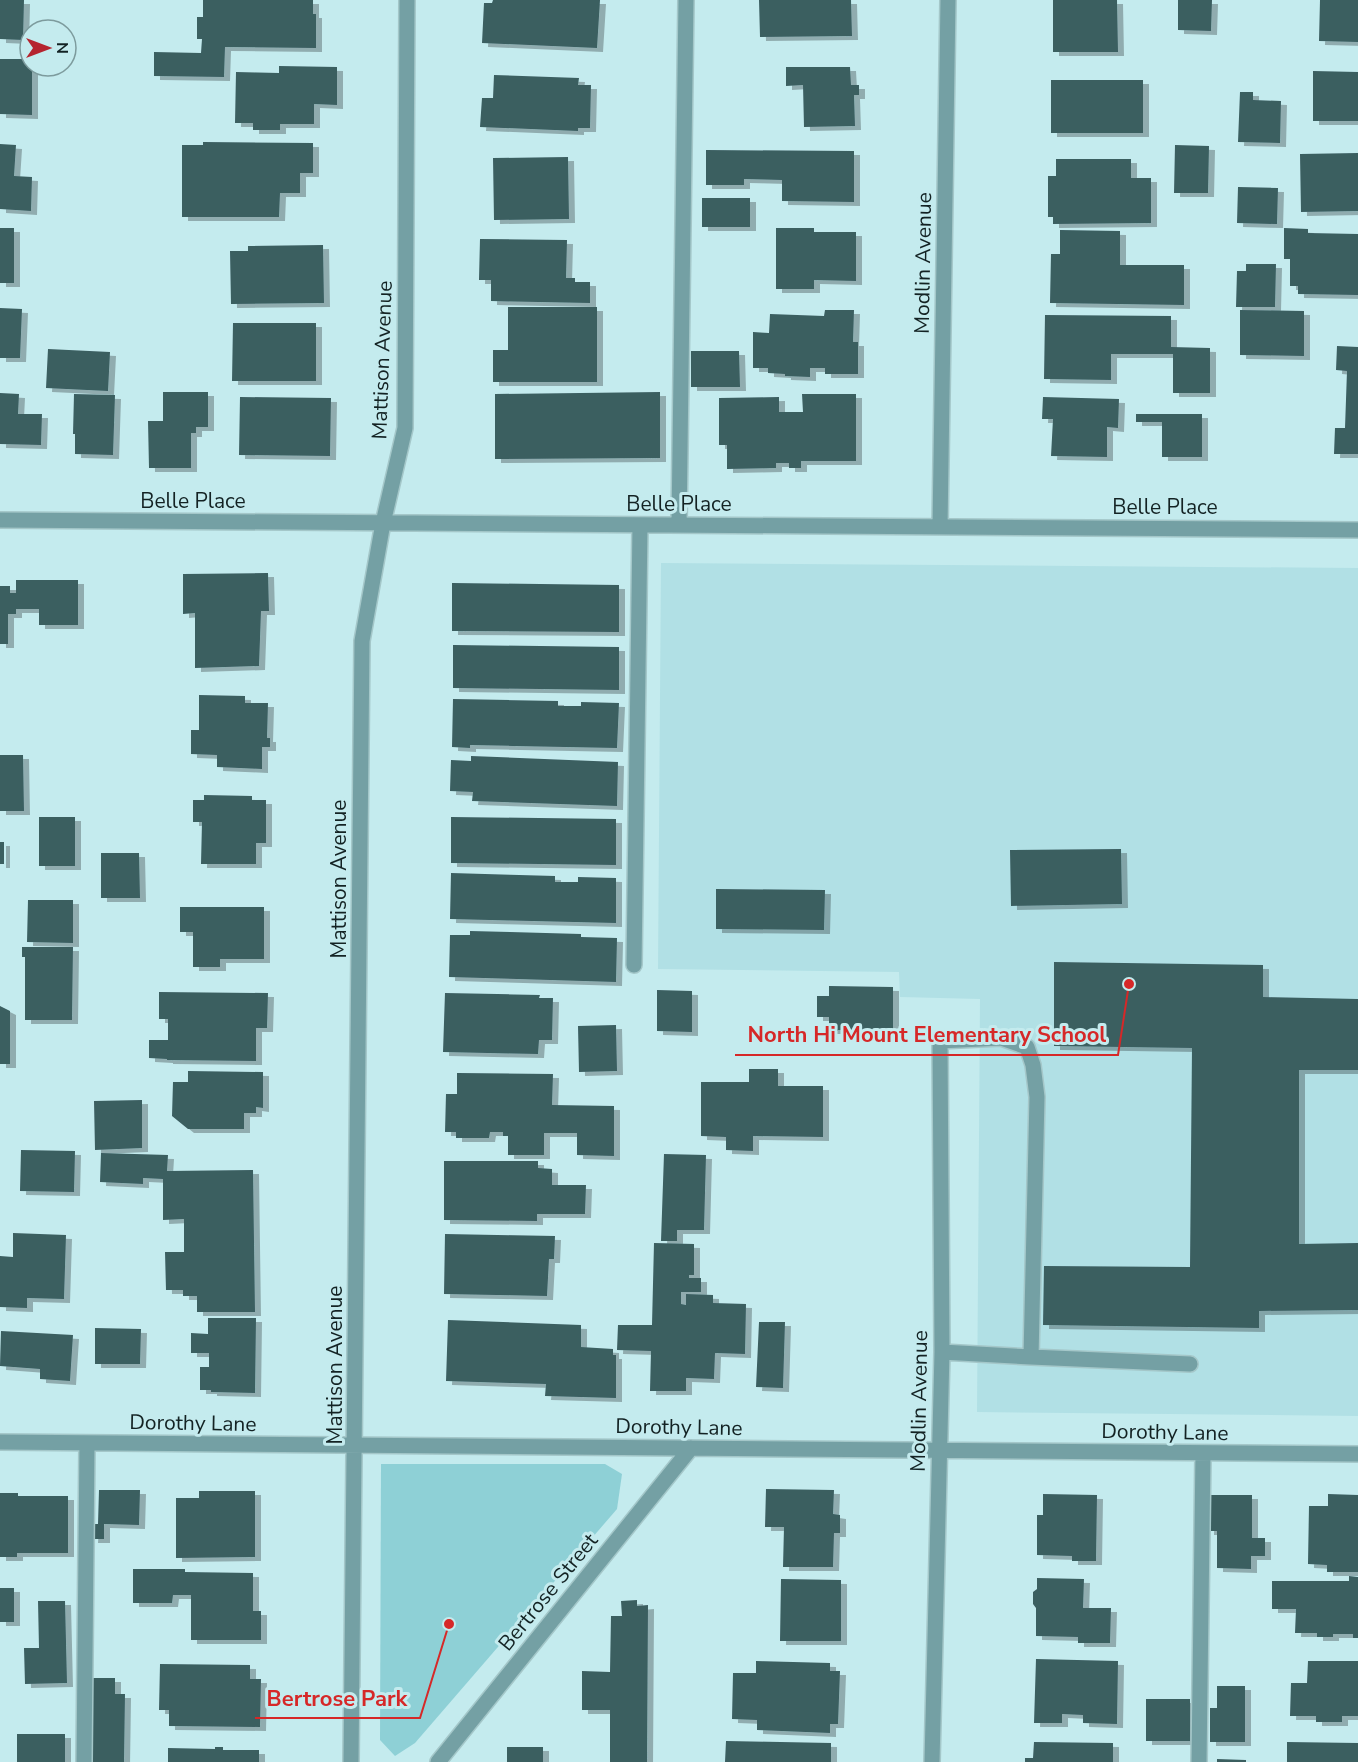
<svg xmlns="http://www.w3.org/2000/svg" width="1358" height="1762" font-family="'Nunito Sans',sans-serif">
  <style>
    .built { fill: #b1e0e5 }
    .green { fill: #8ed0d6 }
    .building { fill: #3b5e61; filter: url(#shadow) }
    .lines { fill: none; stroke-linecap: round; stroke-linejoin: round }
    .minor-casing { stroke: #a4c7c9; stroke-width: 18 }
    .minor { stroke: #74a0a4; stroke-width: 15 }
    .labels { text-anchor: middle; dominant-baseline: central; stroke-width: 6; stroke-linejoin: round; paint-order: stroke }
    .street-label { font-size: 21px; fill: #132223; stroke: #c4ebee }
    .leader { fill: none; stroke: #d62828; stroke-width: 2 }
    .callout-dot { fill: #d62828; stroke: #c4ebee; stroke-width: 2 }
    .callout-label { font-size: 22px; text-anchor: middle; font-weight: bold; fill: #d62828; stroke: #c4ebee; stroke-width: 6; stroke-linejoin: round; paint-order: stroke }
  </style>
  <defs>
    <filter id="shadow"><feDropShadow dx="6" dy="4" stdDeviation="0" flood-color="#0004"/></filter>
  </defs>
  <rect width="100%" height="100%" fill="#c4ebee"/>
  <path class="built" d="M661 563 1358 568V1416L977 1412 980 999 900 997 899 972 658 969Z"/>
  <path class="green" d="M381 1464H605L622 1474 617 1509 415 1743 395 1756 380 1740Z"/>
  <path class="building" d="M0 0H24L23 40 0 39Z
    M203 0H313V14H316V48L225 47 224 77 154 76V52L201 53 202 39H197V17H203Z
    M493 0H600L597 48 482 43 484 3H492Z
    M759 0H851L852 36 760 37Z
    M1053 0H1117L1118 52H1053Z
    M1178 0H1212L1211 31 1178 30Z
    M1320 0H1358V42L1319 41Z
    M0 59H30V66H32V115L0 114Z
    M279 66 337 67V105L314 104V124H280V130H253V123H235L236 72 279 73Z
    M786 67H850L851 85H859V95H854L855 126 804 127 803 85 786 86Z
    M1313 71 1358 72V121H1313Z
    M494 75 579 78 578 85H591L590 128H578V131L480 127 482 98H493Z
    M1051 80H1143V133H1051Z
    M1240 92H1253V100L1281 101 1280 143 1238 142Z
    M203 142 313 143V173H300V193H280L279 217H182V145H203Z
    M0 144 16 145 14 176 32 177 31 211 0 209Z
    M1175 145 1209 146 1208 193H1174Z
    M706 150 854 151V202L782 201V180L744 179V185H706Z
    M1358 153V211L1301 212 1300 154Z
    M568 157 569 219 494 220 493 158Z
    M1056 159H1131V178H1151V223L1053 224V217H1048V176H1056Z
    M1238 187 1278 188 1277 224 1237 223Z
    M702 198H750V227H702Z
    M0 228H14V283H0Z
    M776 228H814V232H856V281L814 280V289H776Z
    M1284 228 1308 229V233L1358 234V295L1298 294V286H1290V259H1284Z
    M1060 230 1120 231V265H1184V305L1050 303 1051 254H1060Z
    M480 239 567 240 566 278H575V282H590V303L491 301V280H479Z
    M323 245 324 303 231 304 230 251H248V246Z
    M1246 264H1276L1275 307H1236L1237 271H1246Z
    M508 307H597V382H493V350H508Z
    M0 308 22 309 20 358H0Z
    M825 310H854L853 342H858V374H825V368H810V377L785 376V374L768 373V368H753V332L769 333 770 314 824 316Z
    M1240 310 1304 311V356L1240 355Z
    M1045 315 1171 316V347L1210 348V393H1173V354H1111V380L1044 379Z
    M233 323H316V381H232Z
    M1337 346 1358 347V454H1334L1335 428H1345L1347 371 1336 370Z
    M48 349 110 352 108 391 46 388Z
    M691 351H739L740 387H691Z
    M163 392H208V427H196V433H191V468H149L148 421H163Z
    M660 392V458L495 459V394Z
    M0 393 19 394 18 414H42L41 445 0 444Z
    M74 394 115 395 113 455 75 454V434H73Z
    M802 394H856V461H801V468H789V463H776V468L727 469V445H719V398L779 397V412H803Z
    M240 397 331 398 330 456 239 455Z
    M1043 397 1119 399 1118 428 1107 427V457L1051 456 1053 419H1042Z
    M1136 414H1202V457H1162V422H1136Z
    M268 573 269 611H261L259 666 195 668V613L183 614V574Z
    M16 580H78V625H39V609H16V614H8V644H0V586H10V593H16Z
    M452 583 619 585V632L452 631Z
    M453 645 619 647V690L453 688Z
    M199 695 245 696V703H268L267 738H270V747H262V769L217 767V755L191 754V730H199Z
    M453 699 558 701V706H581V702L619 703 617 748 470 745V748L452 747Z
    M0 755H23L24 811H0Z
    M471 756 618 762 617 806 472 801 473 792 450 791 451 760 471 761Z
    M204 795 252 796V800H266V843H256V864H201L202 822H193V800H204Z
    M39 817H75V866H39Z
    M451 817 616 819V865L451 863Z
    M0 842H4V864H0Z
    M1121 849 1122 904 1011 906 1010 850Z
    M101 853H139L140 898H101Z
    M451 873 555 876V882H578V877L616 878V923L450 919Z
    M716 889 825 890 824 930 716 929Z
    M28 900H73V943L27 942Z
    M180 907H264V959H220V967H193V932H180Z
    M470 931 581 934V937L617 938 616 982 449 977 450 935H470Z
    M22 947H73L72 1020H25V957H22Z
    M1054 962 1263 965V997L1358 999V1070H1299V1244L1358 1243V1310L1259 1311V1328L1043 1325 1044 1266 1190 1267 1192 1048 1054 1046Z
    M829 986 893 987V1030H829V1017H817V996H829Z
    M657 990 692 991V1032L657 1031Z
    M159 992 268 993 267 1028H256V1061L167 1060V1059L149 1058V1040H168V1019H159Z
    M445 993 540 995 539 998H553L552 1040H539L538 1054 443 1052Z
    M0 1006 10 1011V1064H0Z
    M616 1025 617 1071 579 1072 578 1026Z
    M749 1069H778V1086H823V1137L753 1136V1151L726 1150V1137L701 1136V1082H749Z
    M188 1071 263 1072V1108L256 1107V1113H244V1129H188L172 1116 173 1082H188Z
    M457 1073 553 1074 552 1105 614 1106V1156L577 1155V1133H544V1155H508V1136H503V1132H490L489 1138H456V1132H445L446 1094H457Z
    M142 1100V1148L95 1150 94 1101Z
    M21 1150 75 1151 74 1192 20 1191Z
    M101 1153 168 1155 167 1171 253 1170 255 1312H197V1296H183V1290H166L165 1252H184V1219L163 1220V1179L143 1178V1184L100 1182Z
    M664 1154 706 1155 704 1230H677V1241H661Z
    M444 1161H538V1168L552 1169V1185H586L585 1214H537V1221L444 1220Z
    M13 1233 66 1235 64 1299 27 1298V1308L0 1307V1256L13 1257Z
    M445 1234 555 1236 554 1259H549L547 1296 444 1294Z
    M654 1243 694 1244V1275H689V1278H701V1292H681V1304L686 1305V1294L713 1295V1303L746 1304 745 1354 715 1353 714 1379 686 1378V1391H650L651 1351 617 1350 618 1325H652Z
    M208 1318H256L255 1393 211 1392V1390H200V1367H209V1353H191V1333L208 1334Z
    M448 1320 581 1325V1347L613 1349V1355H616V1398L545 1396 546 1384 446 1381Z
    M759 1322H785L783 1388 756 1387Z
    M95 1328 141 1329 140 1364H95Z
    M1 1331 73 1335 70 1381 40 1379V1369L0 1366Z
    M766 1489 834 1490 833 1514 840 1515V1533H834L833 1567H783L784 1527H765Z
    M99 1490H140L139 1525 104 1524V1539H92L93 1524H98Z
    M199 1491H255V1557L176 1558V1498H199Z
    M0 1493H18V1496H68V1553H17V1557H0Z
    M1043 1494 1097 1495 1096 1561H1072V1556L1037 1555V1515H1043Z
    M1328 1494 1358 1495V1572H1327V1565L1308 1564 1309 1506H1328Z
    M1209 1495H1252V1538H1265V1556H1251V1569L1217 1568V1531H1208Z
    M133 1569H185V1572L253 1573V1611H261V1640H191V1595H173L172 1603H133Z
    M1349 1576 1358 1577V1638H1353V1634H1333V1637H1317V1633H1295L1296 1609H1272V1581H1349Z
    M1037 1578 1084 1579 1083 1608H1111L1110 1643H1078V1637L1036 1636V1608L1033 1604V1592L1037 1589Z
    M781 1579 841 1580V1641H780Z
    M0 1588H14V1622H0Z
    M637 1600V1606L648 1605 647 1762H610V1710H582V1671L610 1672 611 1616H622L621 1601Z
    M38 1601H65L67 1683 25 1684 24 1648H39Z
    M1036 1659 1118 1661 1117 1724 1083 1723V1715L1062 1714V1723H1034Z
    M756 1661 830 1663V1671H840L838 1724H830V1733L757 1730V1720L732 1719 733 1673H756Z
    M1308 1661H1358V1716H1342V1722H1316V1716H1290L1291 1683H1307Z
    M160 1664 250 1665V1679H261L260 1727 169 1726V1710H159Z
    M92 1678H115V1694H125L124 1762H91Z
    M1217 1686H1245V1742H1210V1708H1217Z
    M1146 1699H1190V1741H1146Z
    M17 1734H65V1762H17Z
    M726 1741 831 1743V1762H725Z
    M1034 1742 1113 1743V1762H1025V1758H1033Z
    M1287 1742 1358 1743V1762H1287Z
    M215 1747H223V1750H259V1762H168V1748L215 1749Z
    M507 1747H543V1762H507Z
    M1217 1759 1246 1760V1762H1217Z"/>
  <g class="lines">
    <g class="minor-casing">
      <path id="minor" d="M0 520 1358 530
        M679 525 686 0
        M940 527 948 0
        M634 965 640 525
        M1031 1357 1190 1364
        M0 1442 1358 1454
        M84 1762 87 1443
        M351 1762 362 641 383 523 405 428 407 0
        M438 1762 691 1448
        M932 1762 942 1352 940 1041 1001 1038 1027 1047 1033 1065 1037 1097 1031 1357 942 1352
        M1199 1762 1203 1453"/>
    </g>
    <use href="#minor" class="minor"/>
  </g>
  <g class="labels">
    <g class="street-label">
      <text transform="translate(923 263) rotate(-89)">Modlin Avenue</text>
      <text transform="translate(382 360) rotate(-88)">Mattison Avenue</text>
      <text x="193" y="501">Belle Place</text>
      <text x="679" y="504">Belle Place</text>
      <text x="1165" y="507">Belle Place</text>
      <text transform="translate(339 879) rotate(-90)">Mattison Avenue</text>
      <text transform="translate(335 1365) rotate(-90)">Mattison Avenue</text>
      <text transform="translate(919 1401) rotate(-89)">Modlin Avenue</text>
      <text transform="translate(193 1423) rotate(1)">Dorothy Lane</text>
      <text transform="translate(679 1427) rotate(1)">Dorothy Lane</text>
      <text transform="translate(1165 1432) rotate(1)">Dorothy Lane</text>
      <text transform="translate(548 1592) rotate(-51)">Bertrose Street</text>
    </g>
  </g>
  <path class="leader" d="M1129 984L1118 1055H735M449 1624L420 1718H255"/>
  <g class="callout-dot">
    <circle cx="1129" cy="984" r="6"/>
    <circle cx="449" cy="1624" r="6"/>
  </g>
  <g class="callout-label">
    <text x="927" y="1042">North Hi Mount Elementary School</text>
    <text x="337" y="1706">Bertrose Park</text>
  </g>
  <g transform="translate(48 48) rotate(90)"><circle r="28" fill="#c4ebee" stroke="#7d9b9d" stroke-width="1.5"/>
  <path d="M0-4.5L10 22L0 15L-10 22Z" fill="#b5242f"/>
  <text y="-9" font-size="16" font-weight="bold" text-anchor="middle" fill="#132223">N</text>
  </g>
</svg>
